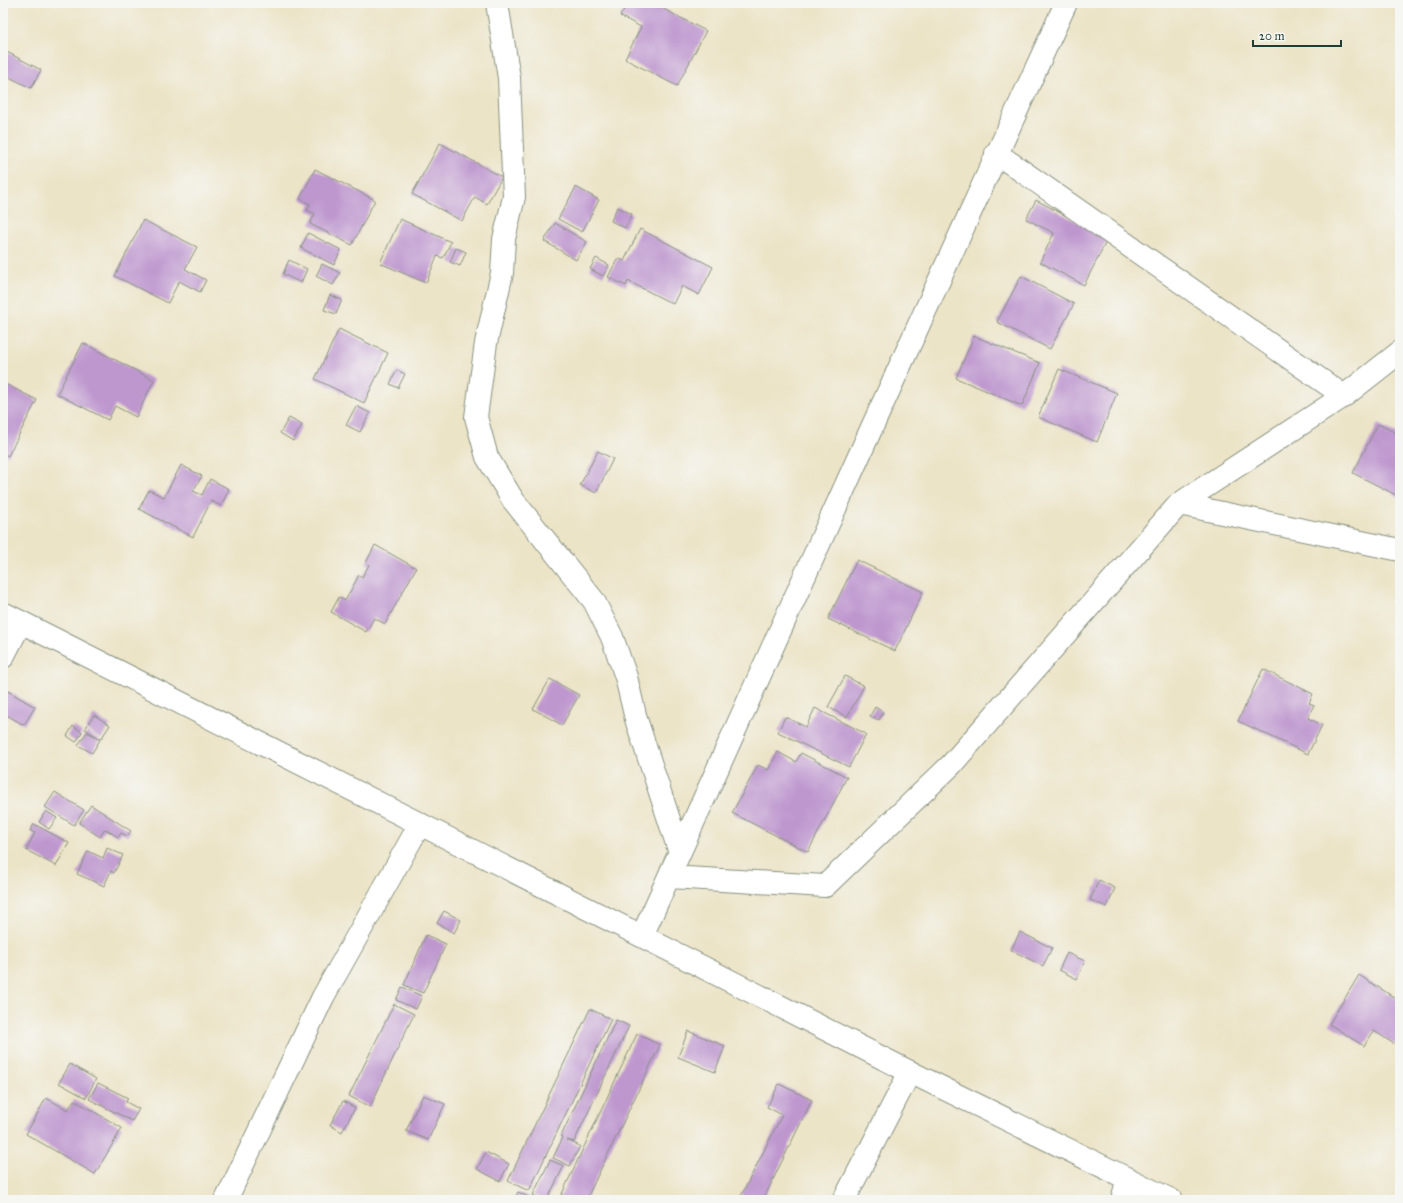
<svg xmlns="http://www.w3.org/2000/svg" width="1403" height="1203" font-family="'IM FELL Great Primer',serif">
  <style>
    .building { fill: #be97cf }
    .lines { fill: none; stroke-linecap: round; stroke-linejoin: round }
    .street-casing { stroke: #86907e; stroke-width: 24 }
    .secondary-casing { stroke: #86907e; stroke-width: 24 }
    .street { stroke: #fff; stroke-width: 22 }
    .secondary { stroke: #fff; stroke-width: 22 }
  </style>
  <rect width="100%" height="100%" fill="#f6f6f2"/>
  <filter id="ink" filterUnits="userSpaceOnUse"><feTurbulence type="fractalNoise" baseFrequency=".025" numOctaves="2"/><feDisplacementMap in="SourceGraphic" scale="8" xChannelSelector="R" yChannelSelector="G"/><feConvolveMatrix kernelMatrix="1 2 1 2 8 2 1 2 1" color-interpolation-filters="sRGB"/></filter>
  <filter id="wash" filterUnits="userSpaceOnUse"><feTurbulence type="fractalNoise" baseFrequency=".012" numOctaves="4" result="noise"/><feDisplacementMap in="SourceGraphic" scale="16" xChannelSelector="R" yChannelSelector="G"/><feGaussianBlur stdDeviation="0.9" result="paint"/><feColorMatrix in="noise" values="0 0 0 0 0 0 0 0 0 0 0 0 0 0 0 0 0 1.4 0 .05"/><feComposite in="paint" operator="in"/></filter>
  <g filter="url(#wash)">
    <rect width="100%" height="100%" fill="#ece4c7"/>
    <g id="blocks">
      <path class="building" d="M628 3H652L706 31 677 86 625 59 641 27 620 16Z
        M3 50 41 70 31 88 3 74Z
        M440 143 502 177 487 204 475 197 462 221 412 194Z
        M315 169 375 200 352 245 310 224 315 214 307 210 310 204 300 199Z
        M576 187 599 200 582 232 558 219Z
        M1036 200 1108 238 1084 285 1040 262 1054 233 1026 219Z
        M617 207 632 214 625 228 611 221Z
        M400 219 451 242 443 258 437 256 426 283 380 263Z
        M143 220 197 247 185 269 206 280 200 292 179 281 168 303 115 276Z
        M555 223 587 242 576 260 544 241Z
        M640 229 713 267 699 295 682 286 673 304 628 281 626 286 608 277 618 258 624 261Z
        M308 233 341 250 334 265 301 248Z
        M456 248 466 252 460 266 450 262Z
        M596 258 609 265 603 276 590 269Z
        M289 260 307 269 301 283 283 274Z
        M322 264 340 273 333 285 316 276Z
        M1021 276 1074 304 1050 349 997 322Z
        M330 295 342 300 336 314 324 310Z
        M339 329 388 353 364 403 315 379Z
        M974 336 1040 363 1022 406 956 378Z
        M83 343 154 380 136 417 115 406 108 420 57 394Z
        M1059 369 1117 393 1097 442 1038 417Z
        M397 370 405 374 398 388 390 384Z
        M3 383 37 400 8 456 3 453Z
        M356 406 370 413 360 432 346 425Z
        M289 418 302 425 293 441 280 433Z
        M1378 424 1400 435V497L1353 473Z
        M598 451 613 459 596 493 580 485Z
        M181 465 202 476 193 491 202 495 210 479 229 489 221 506 211 501 193 537 139 509 149 490 164 497Z
        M375 545 416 568 385 624 374 618 366 632 331 612 339 597 345 601 359 575 362 577 369 565 366 563Z
        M857 560 923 592 895 651 828 619Z
        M1263 669 1313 694 1309 703 1314 705 1308 718 1322 725 1308 754 1238 721Z
        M845 676 864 686 847 717 828 707Z
        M550 679 579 695 562 725 533 709Z
        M8 691 35 707 24 725 3 713V700Z
        M875 707 883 712 879 720 870 716Z
        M815 708 866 734 849 767 778 732 785 717 806 727Z
        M94 715 110 725 101 739 85 729Z
        M73 726 82 732 76 742 67 736Z
        M87 732 100 740 92 753 78 745Z
        M778 752 796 762 801 753 847 777 808 852 732 813 758 765 768 770Z
        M55 792 84 810 74 825 45 807Z
        M91 805 131 831 127 836 121 833 118 837 105 829 100 837 79 823Z
        M46 811 57 818 49 829 39 822Z
        M34 824 69 843 56 866 26 850 35 833 30 831Z
        M107 848 123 855 114 873 111 871 104 886 77 874 88 851 103 858Z
        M1099 880 1115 888 1107 907 1090 900Z
        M444 911 461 920 454 933 437 923Z
        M1020 932 1052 948 1043 966 1011 950Z
        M426 935 446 944 423 993 404 985Z
        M1067 953 1085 961 1077 979 1059 970Z
        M1359 975 1400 1001 1399 1047 1374 1031 1364 1046 1329 1024Z
        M402 987 422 996 416 1009 396 1000Z
        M394 1004 414 1014 370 1107 349 1096Z
        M590 1009 611 1019 529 1191 508 1181Z
        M616 1020 629 1026 574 1142 567 1140 580 1146 570 1166 553 1158 563 1137 561 1136Z
        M688 1031 725 1046 715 1072 678 1057Z
        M637 1034 660 1045 586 1200H559Z
        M70 1064 96 1079 86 1098 59 1083Z
        M98 1083 128 1098 126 1102 139 1109 132 1121 89 1099Z
        M779 1084 812 1100 763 1200H739L782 1115 767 1107Z
        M423 1095 445 1104 428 1140 406 1131Z
        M46 1098 68 1110 74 1100 122 1128 95 1174 26 1134Z
        M343 1101 355 1108 342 1132 330 1125Z
        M486 1152 509 1164 500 1181 477 1169Z
        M550 1160 564 1166 547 1200H543L533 1195Z
        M518 1192 535 1200H514Z"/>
    </g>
  </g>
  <g filter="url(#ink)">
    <use href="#blocks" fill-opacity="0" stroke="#86907e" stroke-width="1"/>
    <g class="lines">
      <g class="street-casing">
        <path id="street" d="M497 3 509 78 514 197 504 239 502 273 486 343 476 417 487 457 513 500 594 601 612 637 626 677 636 719 680 853
          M996 153 1344 396
          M1179 504 1400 550
          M3 657 21 622
          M669 877 825 886 951 765 1179 504 1344 396 1400 352
          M642 936 868 436 1066 3
          M226 1200 323 997 420 824
          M844 1200 910 1072
          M1122 1200 1128 1178"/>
      </g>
      <g class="secondary-casing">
        <path id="secondary" d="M3 613 910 1072 1171 1200"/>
      </g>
      <use href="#street" class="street"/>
      <use href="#secondary" class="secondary"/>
    </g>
  </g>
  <rect width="1403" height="1203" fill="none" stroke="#f6f6f2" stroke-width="16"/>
  <path d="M1253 40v6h88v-6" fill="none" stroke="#1f3d34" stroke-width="2"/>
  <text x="1259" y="40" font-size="12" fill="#1f3d34" stroke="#f6f6f2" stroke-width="3" paint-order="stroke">20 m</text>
</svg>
